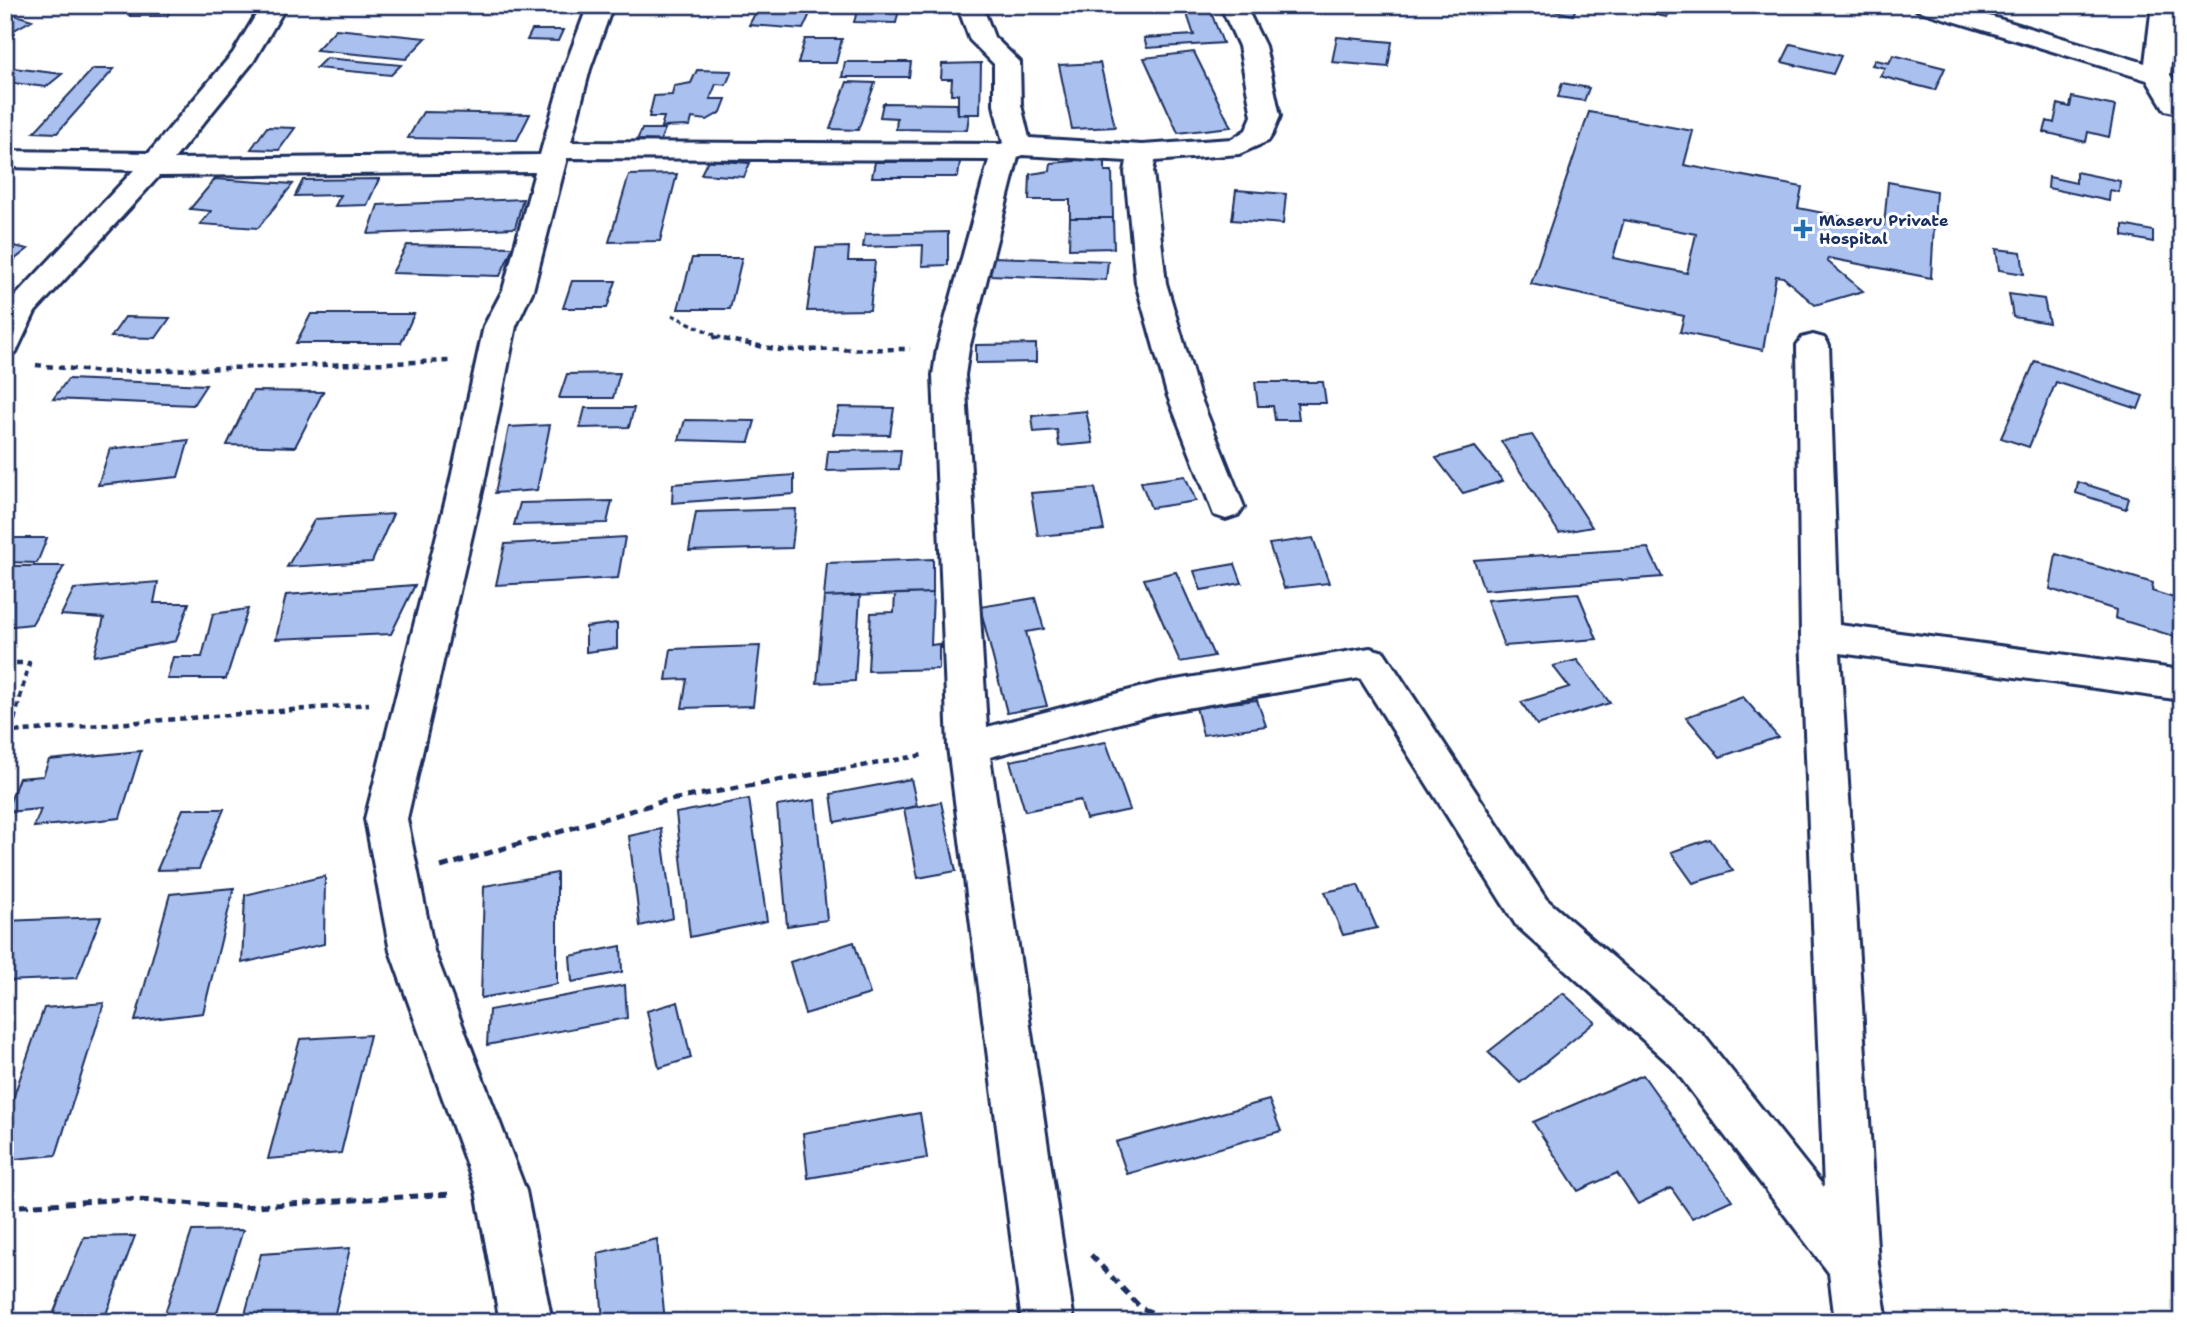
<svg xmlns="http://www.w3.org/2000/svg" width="2187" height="1327" font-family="'Shantell Sans',sans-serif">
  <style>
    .building { fill: #aac0ee; stroke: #1b2f5e; stroke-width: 2; fill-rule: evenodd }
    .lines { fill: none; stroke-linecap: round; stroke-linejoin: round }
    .minor-casing { stroke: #1b2f5e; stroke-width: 6 }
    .path-far2 { stroke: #1b2f5e; stroke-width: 3.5; stroke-dasharray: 5 3.5; stroke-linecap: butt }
    .path-far1 { stroke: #1b2f5e; stroke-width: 4.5; stroke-dasharray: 6 5; stroke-linecap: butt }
    .path { stroke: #1b2f5e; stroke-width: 5; stroke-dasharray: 9 6; stroke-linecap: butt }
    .minor { fill: #fff; fill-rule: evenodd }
    .poi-dot { fill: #1f6fb2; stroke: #fff; stroke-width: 2.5 }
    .labels { text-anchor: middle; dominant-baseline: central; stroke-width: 6; stroke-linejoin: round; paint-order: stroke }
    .far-poi-label { font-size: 16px; font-weight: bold; fill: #1b2f5e; stroke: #fff; text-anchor: start }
  </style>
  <rect width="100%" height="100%" fill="#fff"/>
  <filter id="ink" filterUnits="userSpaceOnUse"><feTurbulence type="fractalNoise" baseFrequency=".0143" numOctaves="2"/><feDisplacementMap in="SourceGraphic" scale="14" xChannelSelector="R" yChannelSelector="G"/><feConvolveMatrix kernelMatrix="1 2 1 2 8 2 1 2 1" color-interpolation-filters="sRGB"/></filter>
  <g filter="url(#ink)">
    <path class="building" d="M531 5H579L576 10 529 7Z
      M785 5H814L803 29 749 25 758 8 782 10Z
      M859 5H900L896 23 854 22Z
      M1184 5H1208L1223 43 1147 48 1144 38 1194 35Z
      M1557 5H1573L1577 6 1573 15 1554 11Z
      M1624 5H1672L1667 17 1623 8Z
      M135 7 173 8 167 16H129Z
      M9 13 32 20 5 35V15Z
      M336 29 426 38 406 59 316 50Z
      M532 30H563L558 41 527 40Z
      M1337 37 1392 42 1388 67 1332 62Z
      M805 39H842L836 63H798Z
      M1791 44 1841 56 1833 74 1782 62Z
      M1194 52 1231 127 1178 133 1144 58Z
      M1893 55 1945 68 1935 90 1880 76 1885 68 1872 65 1875 60 1889 63Z
      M326 58 401 65 391 75 316 68Z
      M845 62H911L909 77H842Z
      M981 63 980 114H958V94H951L952 79H941L942 64Z
      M1100 63 1115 127 1072 129 1059 65Z
      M5 67 62 74 46 87 5 82Z
      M93 69H114L57 133 34 132Z
      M697 70 732 71 726 85 716 84 710 99H726L721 112 707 120 692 118 690 126 661 127 664 117H649L654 96 672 95 674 86 691 83Z
      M847 82 875 83 858 130 830 129Z
      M1562 83 1589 88 1584 101 1558 97Z
      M2072 97 2115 106 2109 137 2088 132 2086 142 2044 132 2047 121 2054 123 2058 104 2070 107Z
      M883 103 957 104 958 114 969 115 967 130 896 129 897 118 880 117Z
      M423 112 530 114 517 140 408 138Z
      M1589 112 1693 131 1684 165 1802 187 1798 208 1884 225 1888 182 1936 191 1931 278 1828 258 1827 261 1863 291 1815 305 1783 277 1776 276 1763 350 1680 332 1684 316 1531 284ZM1624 220 1696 234 1687 273 1613 258Z
      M267 127 295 128 279 150 251 149Z
      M642 129H665L660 141 637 140Z
      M1105 158V171H1112L1113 218H1070V200H1029L1030 174 1050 171 1051 163 1075 161 1076 159Z
      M708 160 750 163 744 177 701 174Z
      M875 162H960L958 177H872Z
      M2076 172 2120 181 2119 192 2110 190 2109 201 2048 188 2049 177 2076 183Z
      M677 174 660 241 609 242 629 175Z
      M215 179 293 184 258 228 200 224 211 211 190 209Z
      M379 179 367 205 335 206 341 195 295 196 303 180Z
      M1236 190 1286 194 1283 224 1232 220Z
      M523 199 515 228 368 234 378 205Z
      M1070 218H1113L1114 248 1069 249Z
      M2123 225 2153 231V242L2123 236Z
      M948 232V265L922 266 923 245 863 247 865 234Z
      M5 244 28 249 5 267Z
      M407 245 513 247 500 276 392 273Z
      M849 247 848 261H875L870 310 807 311 816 248Z
      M1996 249 2021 252 2024 274 1999 270Z
      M993 257 1108 261 1106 280 990 275Z
      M692 258H742L730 309H678Z
      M572 281H616L607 308H563Z
      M2009 294 2044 299 2049 323 2013 317Z
      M311 314H414L401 343H296Z
      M125 317 170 318 156 338 111 337Z
      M1036 344V362L976 363V345Z
      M2035 361 2143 396 2138 409 2056 382 2029 447 2001 438Z
      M620 373 613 398H559L567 374Z
      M68 379 206 385 193 405 53 399Z
      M1255 382H1323L1326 403H1297L1299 420H1275L1273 406H1258Z
      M253 391 323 392 295 447 227 445Z
      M839 407 894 408 890 435 833 434Z
      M585 408H634L629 427 580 428Z
      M1086 411 1093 443 1059 446 1057 430 1034 432 1032 416Z
      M685 420 755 421 749 442 679 440Z
      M550 425 537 490 495 493 509 427Z
      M1532 435 1592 527 1559 533 1501 441Z
      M189 440 178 477 98 485 110 449Z
      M1475 447 1503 481 1463 493 1436 458Z
      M901 450 899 469 826 471 828 451Z
      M794 475V494L672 503 673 484Z
      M1185 476 1196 501 1151 508 1141 482Z
      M2078 482 2129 498 2126 509 2076 493Z
      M1095 488 1104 530 1038 536 1031 493Z
      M612 501 607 523 514 525 520 503Z
      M796 509 792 548 689 551 696 512Z
      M393 514 372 562 287 567 315 519Z
      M625 537 618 578 496 585 505 544Z
      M9 538H47L37 563 5 562V545Z
      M1313 538 1329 583 1284 588 1269 544Z
      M1648 548 1662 577 1484 590 1474 560Z
      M2056 554 2153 583 2152 591 2180 600 2176 637 2115 618 2116 610 2050 589Z
      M933 559V593L824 597 827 563Z
      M1235 564 1242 583 1201 590 1194 571Z
      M5 566H64L32 624 5 627Z
      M1176 572 1214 656 1180 662 1144 579Z
      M158 582 154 603H189L176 641 94 656 104 618 61 615 74 589Z
      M415 585 391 634 276 639 286 595Z
      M933 593 931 645 939 644V669L868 671 871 613 894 612 895 594Z
      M1578 593 1597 639 1504 646 1487 600Z
      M860 595 855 681 817 683 824 597Z
      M1035 598 1044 629 1026 632 1047 706 1007 713 980 607Z
      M248 609 226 679H167L173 657H202L213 614Z
      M617 623V648L586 652V627Z
      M760 646 753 706 682 708 687 679 666 680 671 649Z
      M1577 660 1610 703 1537 725 1521 702 1569 687 1553 666Z
      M1743 697 1778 737 1720 757 1686 717Z
      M1257 700 1266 726 1203 735 1196 707Z
      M1106 742 1130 810 1086 819 1080 800 1025 811 1010 761Z
      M141 751 120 818 34 827 41 809 6 812 19 778 43 776 49 760Z
      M911 779 917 806 835 822 831 794Z
      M749 799 767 921 690 937 676 813Z
      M815 800 827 920 787 926 777 806Z
      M941 802 956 871 918 878 904 809Z
      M183 809H224L199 869 157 870Z
      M661 829 673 918 640 926 629 836Z
      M1710 839 1733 871 1693 883 1671 852Z
      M557 873V984L481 998 484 886Z
      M325 876 324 944 242 963 245 895Z
      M1358 885 1377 928 1343 935 1325 892Z
      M234 888 203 1013 135 1021 170 894Z
      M101 917 77 978 5 981V921Z
      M854 942 870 994 805 1014 790 962Z
      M621 946 622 972 572 982 570 956Z
      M625 985 627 1018 487 1045 489 1010Z
      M1563 993 1595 1022 1520 1083 1488 1052Z
      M678 1002 691 1058 659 1068 647 1011Z
      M104 1003 56 1155 5 1160V1122L44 1008Z
      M370 1035 341 1153 268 1159 300 1039Z
      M1643 1075 1732 1200 1692 1218 1671 1188 1638 1204 1617 1173 1578 1191 1533 1122Z
      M1269 1100 1281 1131 1127 1174 1116 1142Z
      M920 1113 927 1158 808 1178 803 1133Z
      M243 1230 214 1322H162L192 1231Z
      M135 1236 103 1322H50L84 1237Z
      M657 1239 665 1322H603L598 1253Z
      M350 1248 333 1322H243L261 1254Z"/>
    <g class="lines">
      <g class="minor-casing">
        <path id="minor" d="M262 5H287L253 62 174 159 540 155 564 69 588 5H613L590 69 571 142 1001 144 1003 143 994 105V64L970 40 957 5H982L994 37 1020 62 1021 105 1029 138 1142 145 1232 139 1246 130 1252 116 1239 46 1220 5H1245L1265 46 1280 116 1272 135 1268 141 1239 154 1155 161 1153 172 1166 283 1199 394 1244 507 1238 515 1226 519 1214 515 1167 394 1136 283 1125 172 1127 161 1022 155 1018 157 969 349 965 375 987 727 1158 683 1370 648 1384 652 1546 899 1704 1036 1824 1187 1801 636 1797 345 1802 338 1813 335 1824 338 1829 345 1839 625 2182 670V700L1840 653 1878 1264 1887 1322H1835L1829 1273 1672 1066 1516 925 1360 678 1158 713 990 757 1074 1322H1022L948 747 933 375 937 349 989 160 567 158 533 290 516 326 484 483 407 819 434 951 526 1191 552 1322H500L476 1191 390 951 365 819 450 483 484 326 503 290 535 172 159 176 35 312 16 352 5 355V309L10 302 134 170 5 167V151L149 153 233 53Z
          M1914 5H1953L2145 63 2152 5H2176L2170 75 2182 93V114L2165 110 2147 80 1917 10Z"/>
      </g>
      <path class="path-far2" d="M2178 137 2182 174
        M672 315 721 338"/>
      <path class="path-far1" d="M713 337 780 350 910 349
        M36 365 102 372 450 361
        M5 663H29L11 732 369 704
        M829 772 923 755"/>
      <path class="path" d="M441 867 664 801 839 770
        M5 1207 126 1199 241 1207 451 1194
        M1091 1255 1141 1308 1177 1322"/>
      <use href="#minor" class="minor"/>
    </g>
  </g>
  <path class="poi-dot" d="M1799.5 218.5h7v7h7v7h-7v7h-7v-7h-7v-7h7z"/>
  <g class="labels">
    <g class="far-poi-label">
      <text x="1819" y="220">Maseru Private<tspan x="1819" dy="18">Hospital</tspan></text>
    </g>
  </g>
  <rect width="2187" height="1327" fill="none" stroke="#fff" stroke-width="28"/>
  <rect x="14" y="14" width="2159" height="1299" fill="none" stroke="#1b2f5e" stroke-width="2.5" filter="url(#ink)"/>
</svg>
